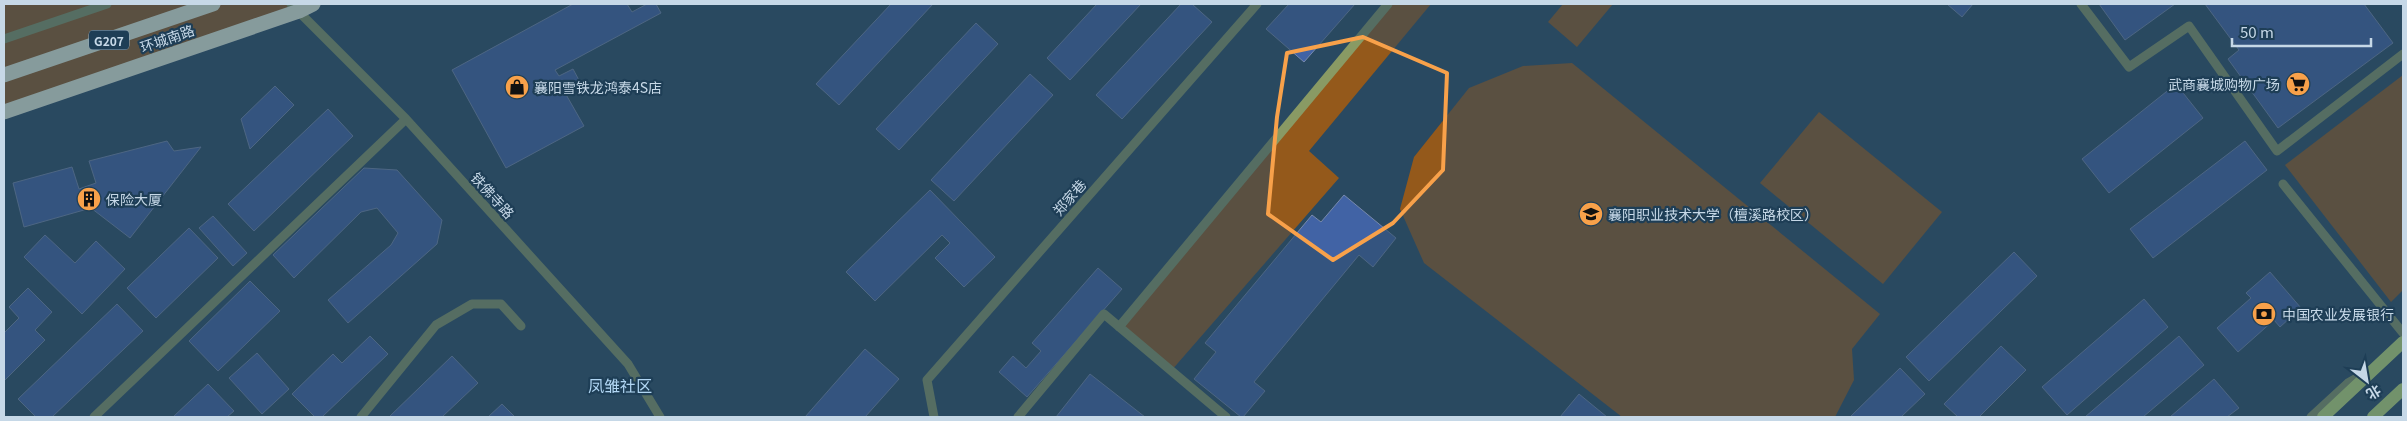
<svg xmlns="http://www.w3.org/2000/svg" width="2407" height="421" font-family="Georgia,'Noto Sans SC',serif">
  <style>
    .green { fill: #94591b }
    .building { fill: #4163a5; stroke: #7789ac }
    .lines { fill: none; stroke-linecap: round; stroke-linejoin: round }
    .minor { stroke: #899a64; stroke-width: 9 }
    .major { stroke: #cbec79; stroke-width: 12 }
    .highway { stroke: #f6fee5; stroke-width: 15 }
    .marked { fill: none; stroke: #f8a14a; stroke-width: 4; stroke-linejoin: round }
    .labels { text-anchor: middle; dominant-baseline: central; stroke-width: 4.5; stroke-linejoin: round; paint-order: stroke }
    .shield { fill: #1e3e56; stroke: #94aabc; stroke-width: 1 }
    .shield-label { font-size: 12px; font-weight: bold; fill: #c6d8e7 }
    .street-label { font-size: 14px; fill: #c6d8e7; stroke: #1e3e56 }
    .poi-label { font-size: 14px; fill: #c6d8e7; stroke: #1e3e56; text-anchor: start }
    .quarter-label { font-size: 16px; fill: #b1d6f3; stroke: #1e3e56 }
  </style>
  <rect width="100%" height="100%" fill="#294961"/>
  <path class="green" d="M4 4H313L4 112Z
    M1388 4H1431L1309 151 1339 178 1171 371 1119 327Z
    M1563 4H1613L1577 47 1548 22Z
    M1572 63 1880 314 1852 349 1854 380 1835 417H1622L1424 263 1400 209 1414 157 1469 88 1523 66Z
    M2403 75V290L2391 302 2285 165Z
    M1819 112 1942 212 1883 284 1760 183Z"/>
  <path class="building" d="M573 4H627L632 12 647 4H656L661 13 555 70 559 76 573 69 580 82 564 91 584 126 506 168 452 70Z
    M891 4H933L839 105 816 84Z
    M1097 4H1141L1070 80 1047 58Z
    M1181 4H1192L1212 22 1122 119 1096 95Z
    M1289 4H1355L1304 62 1266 29Z
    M1947 4H1973L1962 17Z
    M2099 4H2175L2125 40Z
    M2205 4H2364L2393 43 2278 128 2228 59 2239 50Z
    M976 23 998 44 899 150 876 129Z
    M1030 74 1053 95 954 201 931 180Z
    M2176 84 2203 118 2109 193 2082 159Z
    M275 86 294 105 250 149 241 119Z
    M328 109 353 136 254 231 228 204Z
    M167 141 174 151 201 147 130 238 91 208 24 227 13 183 72 167 79 189 96 183 89 161Z
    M2245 141 2267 170 2153 258 2130 229Z
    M364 168 397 170 442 220 437 244 348 323 328 300 391 245 398 233 377 208 361 212 294 278 273 255Z
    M930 190 995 257 964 287 935 258 950 243 942 235 875 301 846 272Z
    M1344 195 1396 238 1373 267 1359 255 1254 382 1265 391 1243 417H1241L1194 379 1216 352 1205 343 1312 215 1321 222Z
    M213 216 247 253 233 266 199 228Z
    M189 228 218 258 156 318 127 288Z
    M45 235 75 263 96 241 125 269 82 314 24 257Z
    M2014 252 2037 276 1929 381 1906 357Z
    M1098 268 1122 289 1027 397 999 372 1013 356 1026 368 1041 351 1032 343Z
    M2270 272 2301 308 2280 327 2274 320 2238 352 2217 328 2251 298 2246 293Z
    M250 281 280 311 218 371 189 341Z
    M28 288 52 312 35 330 45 340 4 381V333L19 318 9 307Z
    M2144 299 2168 327 2067 415 2042 387Z
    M117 304 143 331 52 417H36L18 399Z
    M370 336 388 354 322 417H315L292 394 333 354 342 363Z
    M2179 336 2204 365 2143 417H2085Z
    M2001 346 2026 370 1979 417H1958L1944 404Z
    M865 349 899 379 865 417H805Z
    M257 353 289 389 262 414 229 378Z
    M452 356 478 383 442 417H389Z
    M1900 368 1925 394 1901 417H1850Z
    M1090 374 1145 417H1056Z
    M2214 379 2239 408 2227 417H2170Z
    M208 384 234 411 227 417H173Z
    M1579 394 1607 417H1560Z
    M502 404 515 417H488Z"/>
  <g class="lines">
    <path class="minor" d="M291 4 406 119 628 364 660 417
      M2081 4 2129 67 2189 26 2277 151 2403 54
      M4 39 107 4
      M2283 184 2403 333
      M1119 327 1388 4
      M94 417 406 119
      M361 417 436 325 472 304H501L521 326
      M934 417 927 380 1257 4
      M1018 417 1104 314 1226 417
      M2311 417 2348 383 2364 374"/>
    <path class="major" d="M2323 417 2403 342
      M2373 417 2403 389"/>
    <path class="highway" d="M4 75 213 4
      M4 112 299 11 313 4"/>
  </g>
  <path d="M0 0H2407V421H0ZM1363 37 1447 73 1443 170 1393 223 1333 260 1268 214 1277 117 1287 53Z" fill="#294961" fill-opacity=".55" fill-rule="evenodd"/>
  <path class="marked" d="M1363 37 1447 73 1443 170 1393 223 1333 260 1268 214 1277 117 1287 53Z"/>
  <defs>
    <g id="supermarket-disc" transform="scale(1.25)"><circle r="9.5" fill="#f8a14a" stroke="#1e3e56"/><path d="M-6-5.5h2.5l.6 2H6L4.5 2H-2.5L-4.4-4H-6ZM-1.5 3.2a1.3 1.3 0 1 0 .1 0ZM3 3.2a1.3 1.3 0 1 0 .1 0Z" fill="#111"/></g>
    <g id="shop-disc" transform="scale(1.25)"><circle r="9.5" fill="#f8a14a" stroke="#1e3e56"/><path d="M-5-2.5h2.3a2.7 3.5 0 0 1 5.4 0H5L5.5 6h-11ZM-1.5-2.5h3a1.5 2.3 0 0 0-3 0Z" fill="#111"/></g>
    <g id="building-disc" transform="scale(1.25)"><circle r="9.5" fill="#f8a14a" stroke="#1e3e56"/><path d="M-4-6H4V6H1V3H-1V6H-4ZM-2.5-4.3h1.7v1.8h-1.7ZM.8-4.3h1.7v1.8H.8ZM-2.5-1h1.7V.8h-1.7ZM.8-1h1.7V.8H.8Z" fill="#111"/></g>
    <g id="university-disc" transform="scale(1.25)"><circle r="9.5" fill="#f8a14a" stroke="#1e3e56"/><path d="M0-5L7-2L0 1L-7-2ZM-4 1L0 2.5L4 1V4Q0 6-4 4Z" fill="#111"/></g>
    <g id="bank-disc" transform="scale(1.25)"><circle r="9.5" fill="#f8a14a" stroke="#1e3e56"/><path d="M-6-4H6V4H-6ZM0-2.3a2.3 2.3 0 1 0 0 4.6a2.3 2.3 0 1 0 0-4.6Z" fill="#111"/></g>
  </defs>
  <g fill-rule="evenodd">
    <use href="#supermarket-disc" x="2298" y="84"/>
    <use href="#shop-disc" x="517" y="87"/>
    <use href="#building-disc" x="89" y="199"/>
    <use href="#university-disc" x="1591" y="214"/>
    <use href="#bank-disc" x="2264" y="314"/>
  </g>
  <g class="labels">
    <rect class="shield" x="89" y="30.5" width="40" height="19" rx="4"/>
    <g class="shield-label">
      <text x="109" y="40">G207</text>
    </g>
    <g class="street-label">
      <text transform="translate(167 38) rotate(-19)">环城南路</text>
      <text transform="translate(493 195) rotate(48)">铁佛寺路</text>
      <text transform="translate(1069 197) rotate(-49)">郑家巷</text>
    </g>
    <g class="poi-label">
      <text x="2280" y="84" text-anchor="end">武商襄城购物广场</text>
      <text x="534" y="87">襄阳雪铁龙鸿泰4S店</text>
      <text x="106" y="199">保险大厦</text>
      <text x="1608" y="214">襄阳职业技术大学（檀溪路校区）</text>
      <text x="2282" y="314">中国农业发展银行</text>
    </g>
    <g class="quarter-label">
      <text x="620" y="385">凤雏社区</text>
    </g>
  </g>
  <rect width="2407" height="421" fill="none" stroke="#c6d8e7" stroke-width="10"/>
  <g transform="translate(2367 381) rotate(149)" stroke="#1e3e56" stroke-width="4" paint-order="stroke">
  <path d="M0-4L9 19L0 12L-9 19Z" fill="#c6d8e7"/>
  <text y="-8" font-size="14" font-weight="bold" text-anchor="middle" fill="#c6d8e7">北</text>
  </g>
  <path d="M2232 38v8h139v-8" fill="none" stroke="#c6d8e7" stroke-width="2.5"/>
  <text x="2240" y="38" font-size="15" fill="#c6d8e7" stroke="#1e3e56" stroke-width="4" paint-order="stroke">50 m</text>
</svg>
